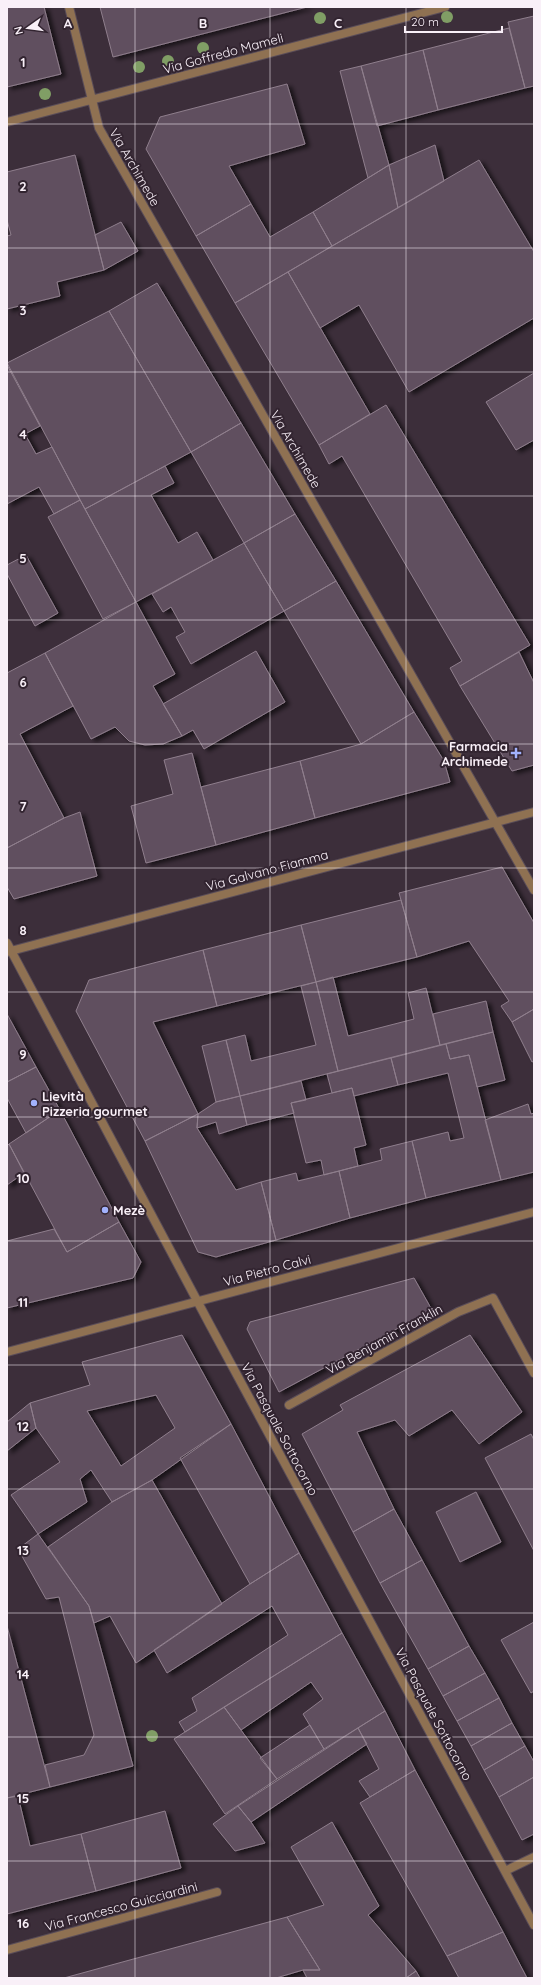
<svg xmlns="http://www.w3.org/2000/svg" width="541" height="1985" font-family="Quicksand,sans-serif">
  <style>
    .building { fill: #60505e; stroke: #8f7e8d; fill-rule: evenodd; filter: url(#shadow) }
    .lines { fill: none; stroke-linecap: round; stroke-linejoin: round }
    .lane-casing { stroke: #5a4d58; stroke-width: 10 }
    .street-casing { stroke: #5a4d58; stroke-width: 10 }
    .lane { stroke: #8f7152; stroke-width: 8 }
    .street { stroke: #8f7152; stroke-width: 8 }
    .tree { fill: #809e65 }
    .grid { fill: none; stroke: #f9f0f8; stroke-width: 1; stroke-opacity: 0.55 }
    .poi-dot { fill: #a2b2fd; stroke: #322430; stroke-width: 1.5 }
    .labels { text-anchor: middle; dominant-baseline: central; stroke-width: 4; stroke-linejoin: round; paint-order: stroke }
    .street-label { font-size: 13px; fill: #f9f0f8; stroke: #322430 }
    .poi-label { font-size: 13px; font-weight: bold; fill: #f9f0f8; stroke: #322430; text-anchor: start }
    .grid-label { font-size: 13px; text-anchor: middle; font-weight: bold; fill: #f9f0f8; stroke: #322430; stroke-width: 4; stroke-linejoin: round; paint-order: stroke }
  </style>
  <defs>
    <filter id="shadow"><feDropShadow dx="4.5" dy="2.5" stdDeviation="2" flood-color="#0009"/></filter>
  </defs>
  <rect width="100%" height="100%" fill="#3c2e3a"/>
  <path class="building" d="M7 7H44L61 74 7 87Z
    M100 7H307L113 57Z
    M534 16V86L525 88 508 22Z
    M509 28 525 88 438 110 423 50Z
    M423 50 438 110 377 126 361 66Z
    M361 66 389 165 368 178 340 71Z
    M287 84 305 144 229 166 251 204 196 236 146 149 160 117Z
    M435 145 444 181 398 208 389 165Z
    M75 155 104 270 57 282 60 296 7 309V236L11 235 7 220V172Z
    M479 160 534 252V318L409 392 359 305 320 328 288 272Z
    M389 165 398 208 332 246 313 212Z
    M251 204 270 237 313 212 332 246 235 303 196 236Z
    M121 222 138 251 104 270 95 235Z
    M288 272 370 414 319 445 235 303Z
    M157 283 241 423 191 452 109 311Z
    M109 311 191 452 85 509 7 363Z
    M7 365 40 426 25 434 36 454 52 447 80 500 54 514 39 487 7 504Z
    M534 373V440L516 450 486 402Z
    M386 405 530 645 460 686 450 668 462 661 342 456 329 464 319 445Z
    M241 423 295 514 244 543 191 452Z
    M165 466 174 483 151 495 178 543 197 532 213 560 136 602 85 509Z
    M80 500 136 602 103 619 48 517Z
    M295 514 336 581 284 611 244 543Z
    M244 543 284 611 191 664 176 637 185 632 171 607 163 612 152 594Z
    M26 555 58 613 35 626 7 574V565Z
    M336 581 414 712 361 744 284 611Z
    M136 602 175 674 153 686 182 736 163 744 145 745 129 741 115 727 91 739 45 653Z
    M256 651 285 702 204 749 193 730 182 736 163 704Z
    M519 652 534 683V765L512 771 460 686Z
    M45 653 73 706 20 734 64 818 7 848V673Z
    M414 712 444 761 450 782 315 818 300 761 361 744Z
    M192 753 216 845 146 863 131 806 173 794 164 760Z
    M300 761 315 818 216 845 201 787Z
    M80 812 97 876 14 899 7 887V848L64 818Z
    M502 867 534 923V1009L512 1022 501 1006 509 1001 469 941 417 957 399 893Z
    M401 900 417 957 316 982 301 925Z
    M301 925 316 982 217 1006 203 950Z
    M203 950 217 1006 153 1022 198 1114 145 1141 76 1011 89 980Z
    M333 977 348 1036 414 1019 408 993 426 988 440 1045 338 1071 316 982Z
    M316 982 338 1071 240 1096 226 1040 245 1035 251 1061 316 1045 301 986Z
    M486 1001 493 1032 440 1045 433 1014Z
    M534 1009V1061L532 1062 512 1022Z
    M7 1014 36 1067 7 1082Z
    M493 1032 505 1080 477 1087 469 1055 450 1059 446 1044Z
    M226 1040 240 1096 216 1102 202 1046Z
    M446 1044 450 1059 469 1055 501 1180 426 1198 412 1141 448 1132 450 1141 464 1138 448 1073 398 1085 391 1058Z
    M391 1058 398 1085 354 1096 352 1088 332 1093 327 1074Z
    M36 1067 60 1110 26 1133 7 1098V1082Z
    M301 1081 306 1100 291 1103 294 1113 247 1125 240 1096Z
    M352 1088 366 1145 354 1148 358 1166 324 1175 321 1160 306 1163 291 1103Z
    M240 1096 247 1125 219 1134 216 1122 197 1128 198 1114 216 1102Z
    M528 1104 531 1114 534 1113V1172L501 1180 485 1120Z
    M60 1110 119 1222 67 1252 9 1144Z
    M198 1114 197 1128 236 1190 261 1182 276 1240 216 1257 198 1252 145 1141Z
    M412 1141 426 1198 350 1218 339 1171 382 1160 380 1149Z
    M9 1144 24 1173 7 1185V1146Z
    M339 1171 350 1218 276 1240 261 1182 296 1173 298 1181Z
    M119 1222 141 1262 133 1278 7 1308V1241L54 1229 67 1252Z
    M414 1278 432 1310 279 1392 247 1329 250 1322Z
    M182 1335 231 1424 152 1480 112 1502 91 1470 80 1479 87 1502 38 1534 11 1495 60 1462 36 1428 30 1403 90 1385 82 1362ZM156 1395 175 1428 121 1466 87 1411Z
    M470 1335 522 1412 479 1444 452 1410 409 1436 395 1420 357 1432 394 1509 353 1532 302 1434 343 1410 340 1405Z
    M30 1403 36 1428 7 1451V1422Z
    M231 1424 299 1553 250 1584 180 1458Z
    M531 1434 534 1440V1551L485 1458Z
    M152 1480 222 1604 136 1663 110 1616 94 1623 89 1606 48 1547 112 1502Z
    M476 1492 501 1542 460 1562 436 1512Z
    M394 1509 422 1560 380 1583 353 1532Z
    M38 1534 89 1606 133 1766 50 1787 45 1765 84 1755 94 1735 59 1597 46 1599 18 1549Z
    M299 1553 342 1633 185 1732 179 1722 197 1711 192 1698 288 1635 272 1606 167 1673 154 1650 250 1584Z
    M422 1560 469 1646 428 1669 380 1583Z
    M534 1622V1691L531 1693 501 1640Z
    M7 1626 50 1787 7 1798Z
    M342 1633 385 1711 324 1749 303 1714 323 1699 311 1682 241 1730 224 1707Z
    M469 1646 485 1673 443 1696 428 1669Z
    M485 1673 499 1698 457 1721 443 1696Z
    M499 1698 512 1723 471 1746 457 1721Z
    M224 1707 277 1779 225 1814 174 1739Z
    M385 1711 415 1770 370 1797 359 1781 379 1769 358 1728Z
    M512 1723 525 1746 484 1770 471 1746Z
    M310 1725 324 1749 277 1779 260 1758Z
    M358 1728 367 1744 251 1822 238 1806Z
    M525 1746 534 1762V1777L499 1797 484 1770Z
    M415 1770 503 1932 447 1956 360 1803Z
    M534 1777V1834L522 1840 499 1797Z
    M18 1796 30 1846 81 1834 96 1891 7 1914V1798Z
    M238 1806 251 1822 265 1843 235 1851 213 1824Z
    M165 1811 181 1868 96 1891 81 1834Z
    M332 1822 379 1906 368 1915 416 1971 406 1978H307L303 1970H320L287 1917 324 1905 291 1847Z
    M287 1917 320 1970H303L276 1978H64Z
    M503 1932 527 1978H459L447 1956Z
    M416 1971 420 1978H406Z"/>
  <g class="lines">
    <g class="lane-casing">
      <path id="lane" d="M7 1950 217 1892"/>
    </g>
    <g class="street-casing">
      <path id="street" d="M69 7 99 128 534 890
        M7 122 445 7
        M7 943 210 1325 534 1925
        M7 952 534 812
        M7 1352 534 1212
        M289 1405 458 1312 493 1298 534 1373
        M505 1871 534 1857"/>
    </g>
    <use href="#lane" class="lane"/>
    <use href="#street" class="street"/>
  </g>
  <g class="tree">
    <circle cx="447" cy="17" r="6"/>
    <circle cx="320" cy="18" r="6"/>
    <circle cx="203" cy="48" r="6"/>
    <circle cx="168" cy="61" r="6"/>
    <circle cx="139" cy="67" r="6"/>
    <circle cx="45" cy="94" r="6"/>
    <circle cx="152" cy="1736" r="6"/>
  </g>
  <path class="grid" d="M135 7V1978M270 7V1978M406 7V1978M7 124H534M7 248H534M7 372H534M7 496H534M7 620H534M7 744H534M7 868H534M7 992H534M7 1117H534M7 1241H534M7 1365H534M7 1489H534M7 1613H534M7 1737H534M7 1861H534"/>
  <g class="poi-dot">
    <path d="M514 747h4v4h4v4h-4v4h-4v-4h-4v-4h4z"/>
    <circle cx="34" cy="1103" r="4"/>
    <circle cx="105" cy="1210" r="4"/>
  </g>
  <g class="labels">
    <g class="street-label">
      <text transform="translate(223 53) rotate(-15)">Via Goffredo Mameli</text>
      <text transform="translate(135 167) rotate(60)">Via Archimede</text>
      <text transform="translate(296 449) rotate(60)">Via Archimede</text>
      <text transform="translate(267 870) rotate(-15)">Via Galvano Fiamma</text>
      <text transform="translate(267 1270) rotate(-15)">Via Pietro Calvi</text>
      <text transform="translate(384 1339) rotate(-29)">Via Benjamin Franklin</text>
      <text transform="translate(280 1429) rotate(62)">Via Pasquale Sottocorno</text>
      <text transform="translate(434 1714) rotate(62)">Via Pasquale Sottocorno</text>
      <text transform="translate(121 1906) rotate(-15)">Via Francesco Guicciardini</text>
    </g>
    <g class="poi-label">
      <text x="508" y="746" text-anchor="end">Farmacia<tspan x="508" dy="15">Archimede</tspan></text>
      <text x="42" y="1096">Lievità<tspan x="42" dy="15">Pizzeria gourmet</tspan></text>
      <text x="113" y="1210">Mezè</text>
    </g>
  </g>
  <g class="grid-label">
    <text x="68" y="28">A</text>
    <text x="203" y="28">B</text>
    <text x="338" y="28">C</text>
    <text x="23" y="67">1</text>
    <text x="23" y="191">2</text>
    <text x="23" y="315">3</text>
    <text x="23" y="439">4</text>
    <text x="23" y="563">5</text>
    <text x="23" y="687">6</text>
    <text x="23" y="811">7</text>
    <text x="23" y="935">8</text>
    <text x="23" y="1059">9</text>
    <text x="23" y="1183">10</text>
    <text x="23" y="1307">11</text>
    <text x="23" y="1431">12</text>
    <text x="23" y="1555">13</text>
    <text x="23" y="1679">14</text>
    <text x="23" y="1803">15</text>
    <text x="23" y="1928">16</text>
  </g>
  <rect width="541" height="1985" fill="none" stroke="#f9f0f8" stroke-width="16"/>
  <g transform="translate(28 28) rotate(256)" stroke="#322430" stroke-width="3" paint-order="stroke">
  <path d="M0-3L7 15L0 10L-7 15Z" fill="#f9f0f8"/>
  <text y="-6" font-size="11" font-weight="bold" text-anchor="middle" fill="#f9f0f8">N</text>
  </g>
  <path d="M405 26v6h97v-6" fill="none" stroke="#f9f0f8" stroke-width="2"/>
  <text x="411" y="26" font-size="12" fill="#f9f0f8" stroke="#322430" stroke-width="3" paint-order="stroke">20 m</text>
</svg>
